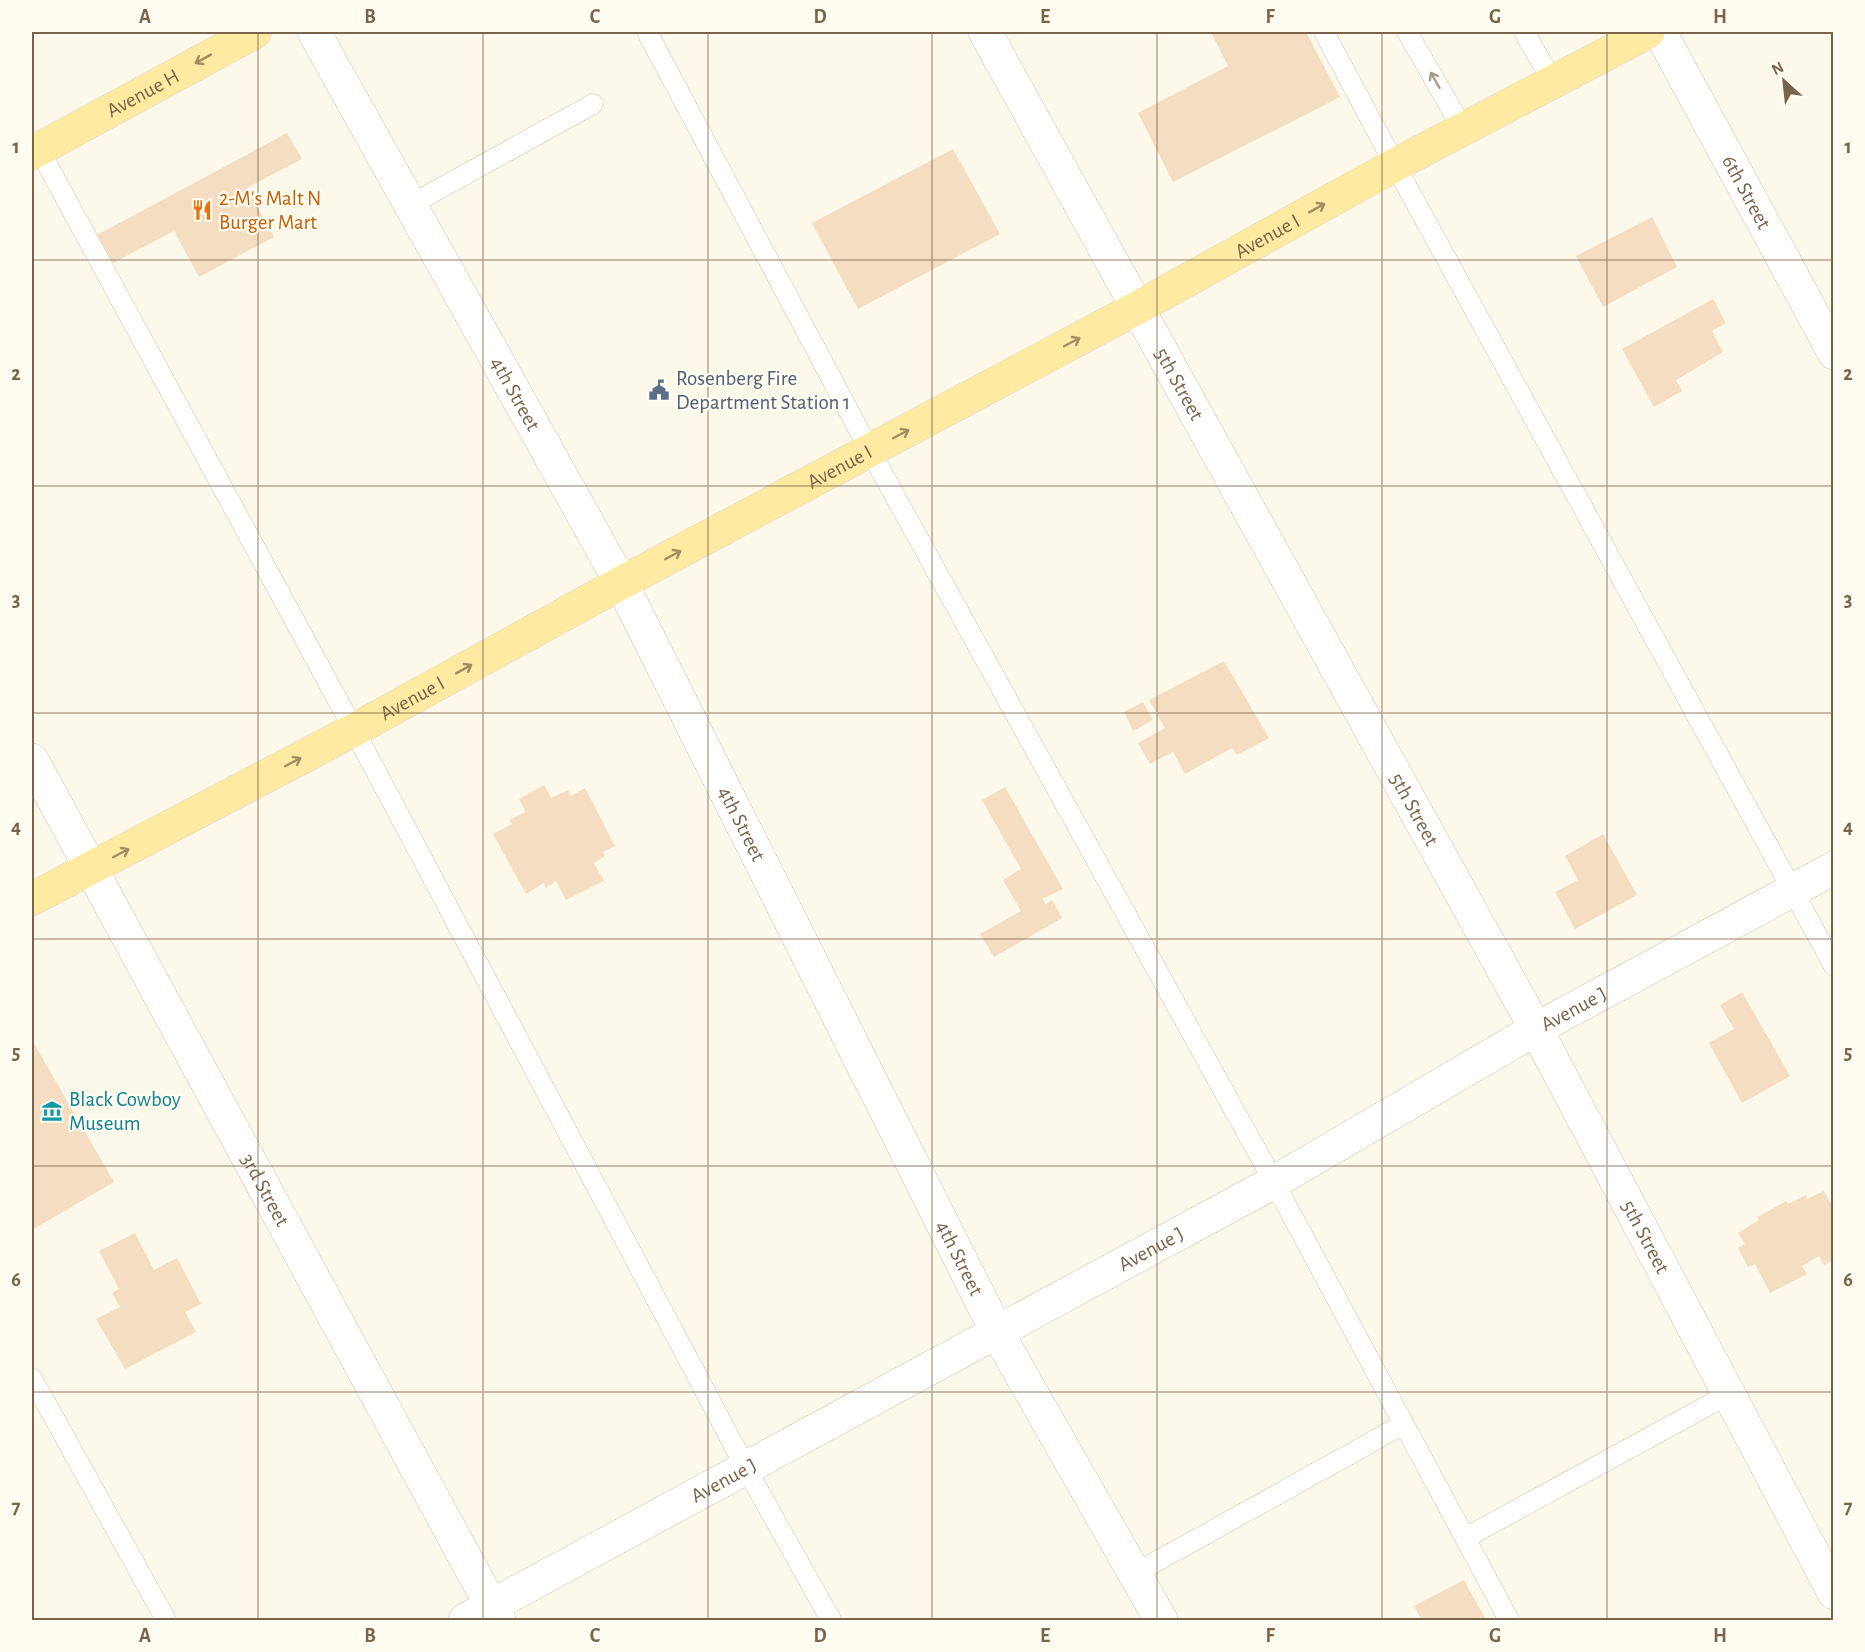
<svg xmlns="http://www.w3.org/2000/svg" width="1865" height="1652" font-family="'Alegreya Sans',sans-serif">
  <style>
    .building { fill: #f4ddc0 }
    .lines { fill: none; stroke-linecap: round; stroke-linejoin: round }
    .service-casing { stroke: #d1c3ae; stroke-width: 21 }
    .minor-casing { stroke: #d1c3ae; stroke-width: 34 }
    .tertiary-casing { stroke: #d1c3ae; stroke-width: 34 }
    .primary-casing { stroke: #dcd6d0; stroke-width: 34 }
    .service { stroke: #fff; stroke-width: 20 }
    .minor { stroke: #fff; stroke-width: 33 }
    .tertiary { stroke: #fff; stroke-width: 33 }
    .primary { stroke: #feeaa0; stroke-width: 33 }
    .oneway { stroke: #a28c64 }
    .oneway2 { stroke: #a99a8a }
    .grid { fill: none; stroke: #7a634b; stroke-width: 1.5; stroke-opacity: 0.55 }
    .labels { text-anchor: middle; dominant-baseline: central; stroke-width: 4.5; stroke-linejoin: round; paint-order: stroke }
    .street-label { font-size: 21px; fill: #7a634b; stroke: #fffcf1 }
    .food-label { font-size: 21px; fill: #c56008; stroke: #fffcf1; text-anchor: start }
    .service-label { font-size: 21px; fill: #4e5e75; stroke: #fffcf1; text-anchor: start }
    .culture-label { font-size: 21px; fill: #0d838f; stroke: #fffcf1; text-anchor: start }
    .neatline { fill: none; stroke: #7a634b; stroke-width: 2 }
    .grid-label { font-size: 20px; text-anchor: middle; font-weight: bold; fill: #7a634b }
  </style>
  <rect width="100%" height="100%" fill="#fdf9ea"/>
  <path class="building" d="M1211 32H1306L1340 97 1173 182 1138 113 1228 66Z
    M287 133 302 159 247 188 274 237 199 277 174 231 113 263 97 235Z
    M953 149 1000 234 858 309 812 223Z
    M1652 217 1677 267 1603 307 1576 256Z
    M1713 299 1726 323 1712 331 1723 352 1676 380 1682 391 1654 407 1622 349Z
    M1224 661 1269 738 1237 755 1232 748 1185 774 1173 752 1150 764 1138 743 1165 728 1149 700Z
    M1143 702 1153 720 1133 731 1124 712Z
    M544 785 551 798 568 790 571 796 585 788 615 846 603 852 605 856 594 863 604 881 566 900 556 881 545 888 544 883 526 894 493 834 512 824 509 820 526 812 519 799Z
    M1005 787 1063 889 1042 899 1046 904 1052 900 1062 918 994 957 980 934 1021 911 1003 880 1021 869 982 800Z
    M1603 834 1637 895 1575 929 1555 892 1578 880 1565 856Z
    M1742 992 1790 1076 1742 1103 1709 1043 1734 1029 1720 1005Z
    M32 1040 114 1182 32 1230Z
    M1824 1191 1834 1209V1260L1824 1265 1819 1256 1802 1266 1807 1274 1770 1293 1755 1264 1748 1267 1738 1248 1745 1244 1738 1233 1759 1220 1757 1217 1787 1201 1788 1204 1806 1195 1807 1199Z
    M135 1233 154 1270 177 1258 201 1304 185 1312 196 1332 125 1369 96 1319 120 1307 112 1293 119 1289 99 1251Z
    M1464 1580 1486 1620H1422L1414 1606Z"/>
  <g class="lines">
    <g class="service-casing">
      <path id="service" d="M647 32 870 451 1274 1182 1509 1620
        M1324 32 1395 165 1834 966
        M1407 32 1463 129
        M1524 32 1553 82
        M34 140 354 730 747 1470 831 1620
        M410 205 593 104
        M32 1378 166 1620
        M1465 1538 1729 1394
        M1134 1574 1404 1424"/>
    </g>
    <g class="minor-casing">
      <g id="minor">
        <path id="s1" d="M985 32 1536 1029 1834 1593"/>
        <path id="s2" d="M1660 32 1834 353"/>
        <path id="s3" d="M32 760 499 1620"/>
        <path id="s4" d="M465 1620 1274 1182 1536 1029 1834 868"/>
      </g>
    </g>
    <g class="tertiary-casing">
      <g id="tertiary">
        <path id="s5" d="M314 32 621 583 997 1332 1161 1620"/>
      </g>
    </g>
    <g class="primary-casing">
      <g id="primary">
        <path id="s6" d="M32 153 255 32"/>
        <path id="s7" d="M32 899 354 730 621 583 1137 308 1395 165 1648 32"/>
      </g>
    </g>
    <use href="#service" class="service"/>
    <use href="#minor" class="minor"/>
    <use href="#tertiary" class="tertiary"/>
    <use href="#primary" class="primary"/>
  </g>
  <defs><path id="oneway-shaft" d="M-6 0H5M1.5-3L5.5 0L1.5 3" fill="none" stroke-width="1.6" stroke-linecap="round" stroke-linejoin="round" transform="scale(1.5)"/></defs>
  <g class="oneway">
    <use href="#oneway-shaft" transform="translate(203 59) rotate(151)"/>
    <use href="#oneway-shaft" transform="translate(1317 208) rotate(-29)"/>
    <use href="#oneway-shaft" transform="translate(1072 342) rotate(-28)"/>
    <use href="#oneway-shaft" transform="translate(901 434) rotate(-28)"/>
    <use href="#oneway-shaft" transform="translate(673 555) rotate(-28)"/>
    <use href="#oneway-shaft" transform="translate(464 669) rotate(-29)"/>
    <use href="#oneway-shaft" transform="translate(293 762) rotate(-28)"/>
    <use href="#oneway-shaft" transform="translate(121 853) rotate(-28)"/>
  </g>
  <use class="oneway2" href="#oneway-shaft" transform="translate(1435 80) rotate(-120)"/>
  <path class="grid" d="M258 32V1620M483 32V1620M708 32V1620M932 32V1620M1157 32V1620M1382 32V1620M1607 32V1620M32 260H1834M32 486H1834M32 713H1834M32 939H1834M32 1166H1834M32 1392H1834"/>
  <defs>
    <g id="restaurant-bare" transform="scale(1.62)"><path d="M-5-6h1v4h1v-4h1v4h1v-4h1v5L-1.5 .5V6h-2V.5L-5-1ZM5-6V6H3V1.5H1.5Q1.5-4 5-6Z" fill="#e8710a" stroke="#fffcf1" stroke-width="2.5" paint-order="stroke"/></g>
    <g id="civic-bare" transform="scale(1.62)"><path d="M-.6-6.5H3V-4.5H.6V-3L4-1V1h2V6H-6V1h2V-1L-.6-3ZM-1.2 2.5V6h2.4V2.5Z" fill="#5c6f8a" stroke="#fffcf1" stroke-width="2.5" paint-order="stroke"/></g>
    <g id="museum-bare" transform="scale(1.62)"><path d="M0-6L6-3V-2H-6V-3ZM-5-1h2V3h-2ZM-1-1h2V3h-2ZM3-1h2V3H3ZM-6 4H6V6H-6Z" fill="#0f9aa8" stroke="#fffcf1" stroke-width="2.5" paint-order="stroke"/></g>
  </defs>
  <g fill-rule="evenodd">
    <use href="#restaurant-bare" x="202" y="210"/>
    <use href="#civic-bare" x="659" y="390"/>
    <use href="#museum-bare" x="52" y="1111"/>
  </g>
  <g class="labels">
    <g class="street-label">
      <text stroke="none"><textPath href="#s6" startOffset="126">Avenue H</textPath></text>
      <text stroke="none"><textPath href="#s2" startOffset="182">6th Street</textPath></text>
      <text stroke="none"><textPath href="#s7" startOffset="1402">Avenue I</textPath></text>
      <text stroke="none"><textPath href="#s1" startOffset="402">5th Street</textPath></text>
      <text stroke="none"><textPath href="#s5" startOffset="414">4th Street</textPath></text>
      <text stroke="none"><textPath href="#s7" startOffset="916">Avenue I</textPath></text>
      <text stroke="none"><textPath href="#s7" startOffset="430">Avenue I</textPath></text>
      <text stroke="none"><textPath href="#s1" startOffset="888">5th Street</textPath></text>
      <text stroke="none"><textPath href="#s5" startOffset="900">4th Street</textPath></text>
      <text stroke="none"><textPath href="#s4" startOffset="1266">Avenue J</textPath></text>
      <text stroke="none"><textPath href="#s3" startOffset="489">3rd Street</textPath></text>
      <text stroke="none"><textPath href="#s1" startOffset="1374">5th Street</textPath></text>
      <text stroke="none"><textPath href="#s4" startOffset="780">Avenue J</textPath></text>
      <text stroke="none"><textPath href="#s5" startOffset="1386">4th Street</textPath></text>
      <text stroke="none"><textPath href="#s4" startOffset="294">Avenue J</textPath></text>
    </g>
    <g class="food-label">
      <text x="219" y="198">2-M's Malt N<tspan x="219" dy="24">Burger Mart</tspan></text>
    </g>
    <g class="service-label">
      <text x="676" y="378">Rosenberg Fire<tspan x="676" dy="24">Department Station 1</tspan></text>
    </g>
    <g class="culture-label">
      <text x="69" y="1099">Black Cowboy<tspan x="69" dy="24">Museum</tspan></text>
    </g>
  </g>
  <rect width="1865" height="1652" fill="none" stroke="#fffcf1" stroke-width="66"/>
  <g transform="translate(1784 81) rotate(333)" stroke="#fffcf1" stroke-width="4.5" paint-order="stroke">
  <path d="M0-4.5L10 22L0 15L-10 22Z" fill="#7a634b"/>
  <text y="-9" font-size="16" font-weight="bold" text-anchor="middle" fill="#7a634b">N</text>
  </g>
  <rect x="33" y="33" width="1799" height="1586" class="neatline"/>
  <g class="grid-label">
    <text x="145" y="23">A</text>
    <text x="370" y="23">B</text>
    <text x="595" y="23">C</text>
    <text x="820" y="23">D</text>
    <text x="1045" y="23">E</text>
    <text x="1270" y="23">F</text>
    <text x="1495" y="23">G</text>
    <text x="1720" y="23">H</text>
    <text x="16" y="153">1</text>
    <text x="1848" y="153">1</text>
    <text x="16" y="380">2</text>
    <text x="1848" y="380">2</text>
    <text x="16" y="606">3</text>
    <text x="1848" y="606">3</text>
    <text x="16" y="833">4</text>
    <text x="1848" y="833">4</text>
    <text x="16" y="1059">5</text>
    <text x="1848" y="1059">5</text>
    <text x="16" y="1286">6</text>
    <text x="1848" y="1286">6</text>
    <text x="16" y="1513">7</text>
    <text x="1848" y="1513">7</text>
    <text x="145" y="1642">A</text>
    <text x="370" y="1642">B</text>
    <text x="595" y="1642">C</text>
    <text x="820" y="1642">D</text>
    <text x="1045" y="1642">E</text>
    <text x="1270" y="1642">F</text>
    <text x="1495" y="1642">G</text>
    <text x="1720" y="1642">H</text>
  </g>
</svg>
